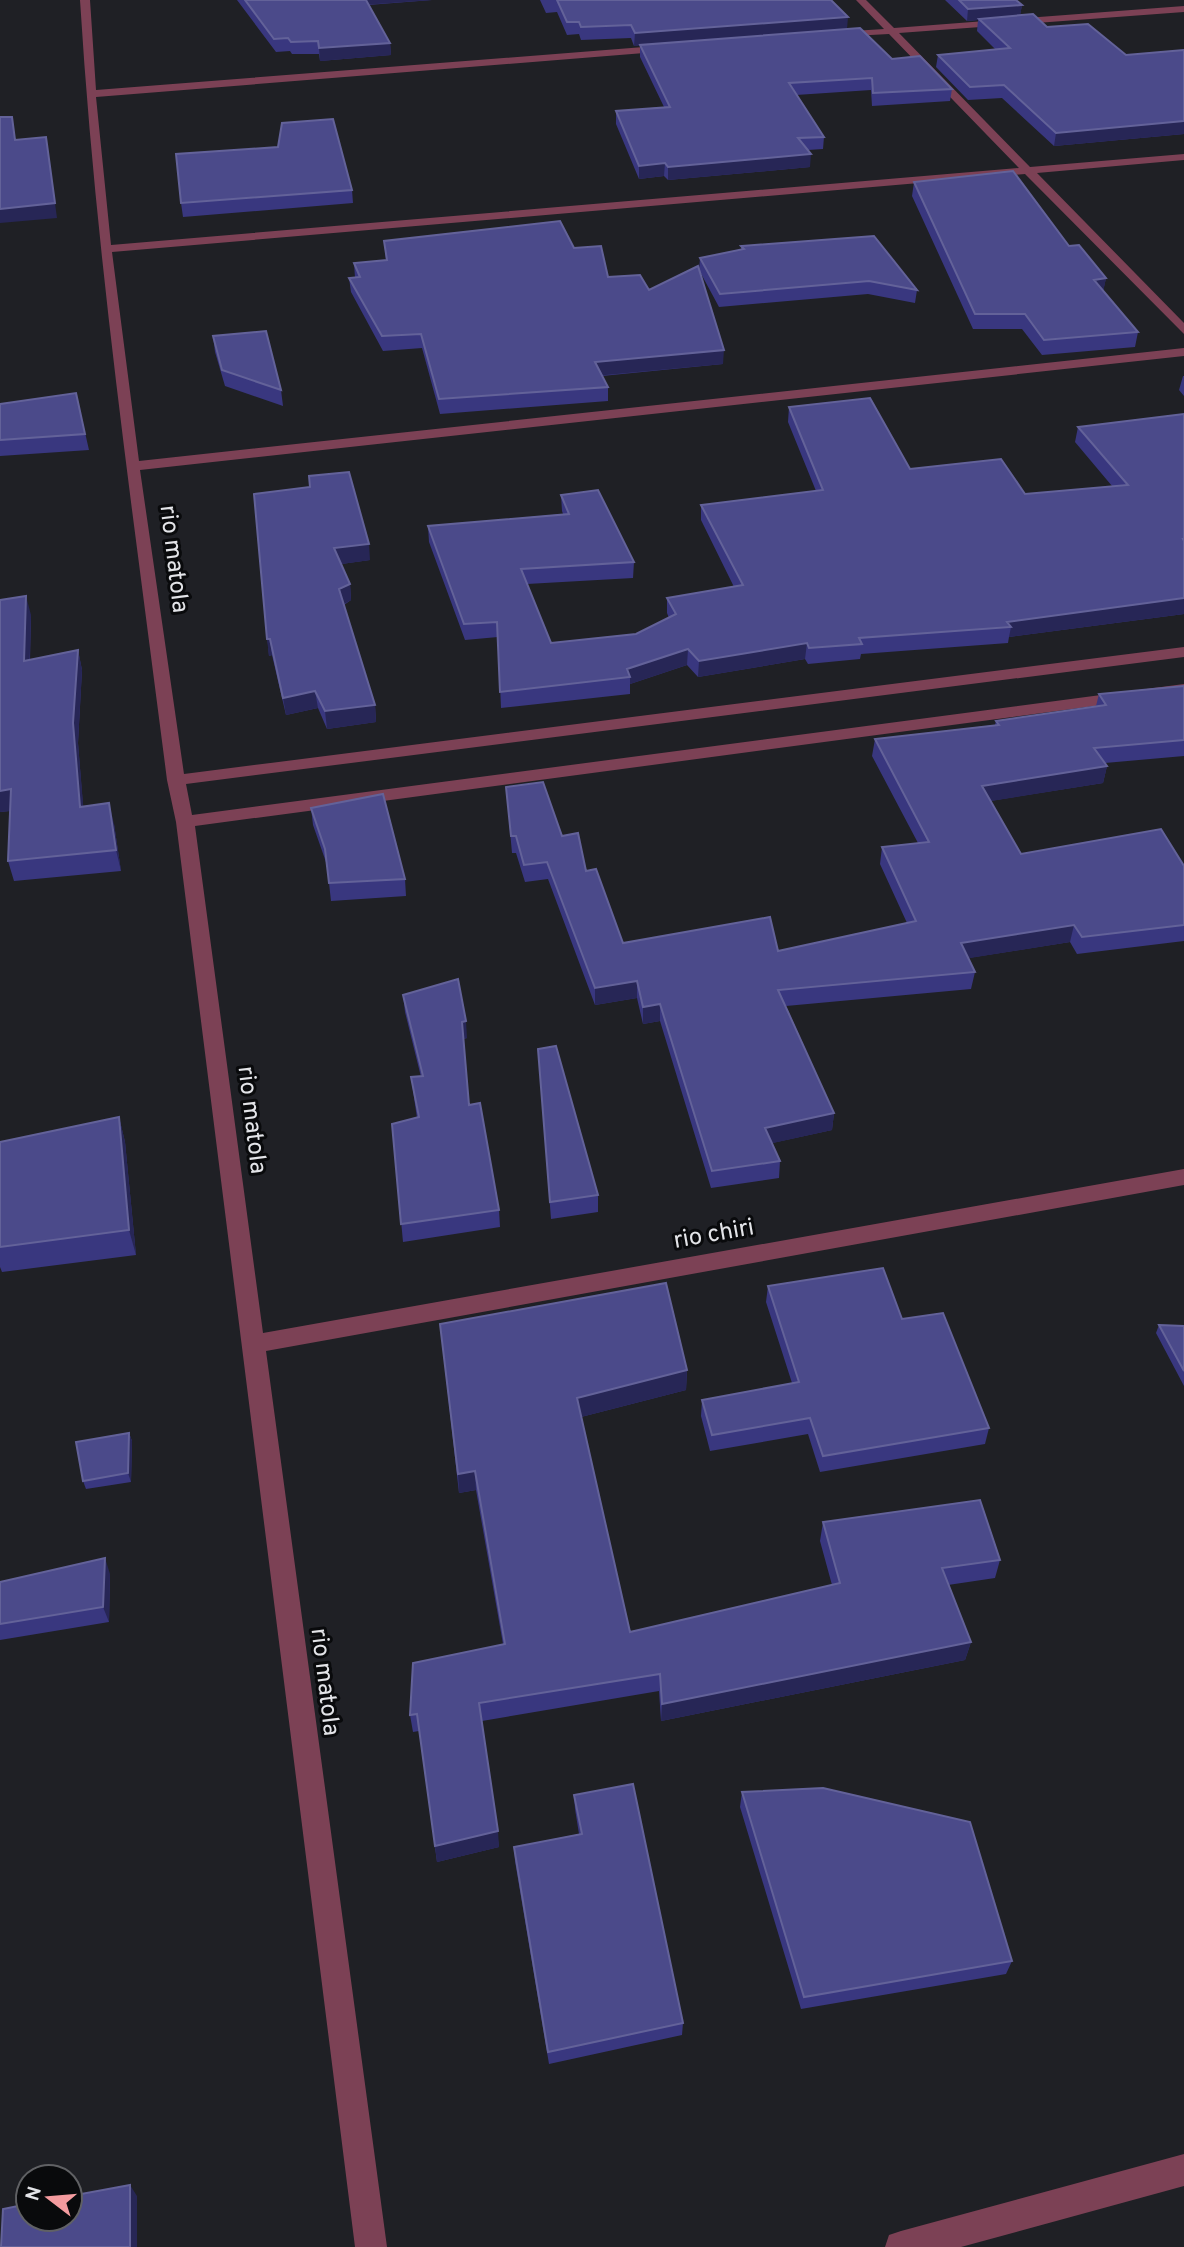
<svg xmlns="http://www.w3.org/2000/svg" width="1184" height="2247" font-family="Overpass,sans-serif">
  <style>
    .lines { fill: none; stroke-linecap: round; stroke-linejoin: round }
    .minor { fill: #7c4155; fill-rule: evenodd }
    .wall { fill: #39377f }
    .shaded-wall { fill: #272656 }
    .building { fill: #4b4a8a; stroke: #636299; stroke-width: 2 }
    .labels { text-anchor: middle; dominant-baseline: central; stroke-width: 6; stroke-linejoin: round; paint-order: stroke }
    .street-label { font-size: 24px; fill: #e3e4e8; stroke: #090a0c }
  </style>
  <rect width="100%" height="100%" fill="#1f2025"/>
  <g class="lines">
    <path class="minor" d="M80 0H90L96 90 669 45 674 48 669 51 96 97 111 245 1019 168 889 34 834 37 837 32 884 29 856 0H866L894 28 1184 6V12L899 33 1030 167 1184 154V160L1037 173 1184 323V334L1025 174 112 252 139 461 1184 348V356L140 470 184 774 1184 647V657L186 784 192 815 1184 684V694L195 826 263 1333 1184 1169V1185L266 1351 387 2247H355L176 822 167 780C134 520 96 261 80 0Z
      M1184 2154V2186L961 2247H885L889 2235 901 2231Z"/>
  </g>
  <path class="wall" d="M237 0H432L368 5 390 43 391 55 320 61 319 54H292L290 51 276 52Z
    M540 0H831L847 29 892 59 952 89 950 101 872 106 871 90 796 95 824 137 823 149 808 150 810 167 668 180 664 176 639 179 616 124V111L664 107 640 57V45L634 46 631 38 581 40 579 34 567 35 557 12 546 13Z
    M945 0H1016L1022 5 1020 15 1047 27 1126 55 1184 50V134L1054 146 1002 98 968 100 936 67 938 55 996 50 977 31 978 20 967 21Z
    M914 182 1069 246 1106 278 1103 291 1138 332 1135 347 1042 355 1022 329H973L912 196Z
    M352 190 353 203 183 217 181 203Z
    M384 241 574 248 608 277 649 290 699 270 700 258 741 250V246L917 290 915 303 868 294 719 307 699 270 723 364 602 376 608 387V401L440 414 422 348 383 351 351 292 349 278H355L354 263 386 260Z
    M213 336 281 390 283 406 225 386 215 352Z
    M1183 376H1184V396L1179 390Z
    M76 393 89 450 0 456V404Z
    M789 407 910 469 1025 494 1112 486 1075 442 1078 427 1184 414V614L1009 637 1008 643 861 654 860 659 808 664 805 659 698 677 687 665 630 684V694L501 708 498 637 465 640 429 542 428 526 563 514 562 511 561 495 634 562 633 578 527 584 551 643 636 634 669 618 667 613V598L734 587 701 520V505L816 491 788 422Z
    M254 494 370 560 341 564 350 584 351 600 344 605 375 705 376 722 327 729 318 708 286 715 272 655 269 656Z
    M0 600 31 615 30 660 78 650 82 670 78 743 83 806 114 824 121 871 14 881 8 861 10 811 0 812Z
    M1184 686V756L1105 763 1107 766 1103 783 990 801 1021 854 1184 866V941L1077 954 1070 942 968 958 975 972 971 989 786 1006 834 1113 832 1130 772 1143 780 1161 779 1178 711 1188 660 1021 643 1024 637 998 595 1005 548 879 525 882 516 853H512L506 787 562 836 586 871 623 943 778 951 907 923 880 864 882 847 918 843 872 756 875 739 995 725 996 721 1096 706 1099 694Z
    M311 808 405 879 406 896 331 901 327 865 313 825Z
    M403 995 467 1038 463 1039 469 1105 499 1210 500 1227 403 1242 392 1124 417 1118 411 1077H421L405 1012Z
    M538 1049 598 1195V1212L551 1219Z
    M119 1117 125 1142 136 1255 2 1272 0 1267V1142Z
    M768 1286 902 1319 989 1428 985 1444 820 1472 808 1434 710 1451 701 1416 702 1400 792 1383 766 1302Z
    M440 1324 687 1370 686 1390 581 1417 630 1632 832 1585 820 1541 823 1522 1000 1560 995 1578 948 1585 971 1642 965 1660 661 1721 659 1691 482 1721 499 1847 437 1862 419 1731 413 1732 410 1715 503 1644 476 1490 459 1493Z
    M1159 1325 1184 1326V1386L1156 1333Z
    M129 1433 132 1441 131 1482 86 1489 83 1481Z
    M110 1574 109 1622 0 1640V1582Z
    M742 1792 1012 1961 1006 1974 801 2009 740 1807Z
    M574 1795 683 2023 682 2035 549 2064 515 1861 514 1847 579 1834 575 1809Z"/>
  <path class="shaded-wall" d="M362 0H432L363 5Z
    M1022 5 1020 16 967 21 968 9Z
    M848 17 847 29 634 46 635 33Z
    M390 43 391 55 320 61 319 48Z
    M1184 121V134L1054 146 1056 133Z
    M46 137 57 218 0 223V209Z
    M811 154 810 167 668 180V167Z
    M665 163 664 176 639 179V166Z
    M1106 278 1103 293 1094 280Z
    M724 350 723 364 595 376V362Z
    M369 544 370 560 335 565 334 548Z
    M350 584 351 600 341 606 339 589Z
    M26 596 31 615 29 681 24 661Z
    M1184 598V614L1009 637 1011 627 1007 622Z
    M267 639H270L272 655 269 656Z
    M807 643 805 659 698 677 699 661Z
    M688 649 687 665 630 684V677L627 669Z
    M78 650 82 670 78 743 85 827 80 807 73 723Z
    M315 691 318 708 286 715 283 698Z
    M375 705 376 722 327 729 325 711Z
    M1107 766 1103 783 979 803 982 786Z
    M11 789 17 810 0 812V791Z
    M109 803 114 824 121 871 116 850Z
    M1074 925 1070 942 958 960 961 943Z
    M637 981V998L595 1005V988Z
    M660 1004V1021L643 1024V1007Z
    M466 1021 467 1038 463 1039 462 1022Z
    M834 1113 832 1130 764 1145 765 1128Z
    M119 1117 125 1142 136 1255 129 1230Z
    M687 1370 686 1390 577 1418V1398Z
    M129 1433 132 1441 131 1482 128 1473Z
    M475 1471 476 1490 459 1493 458 1474Z
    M105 1558 110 1574 109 1622 103 1607Z
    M971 1642 965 1660 661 1721 662 1704Z
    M498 1831 499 1847 437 1862 435 1846Z
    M130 2185 137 2196V2247H130Z"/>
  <path class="building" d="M245 0H366L390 43 319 48 318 41 291 42 288 38 274 39Z
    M557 0H831L848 17 635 33 631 25 581 27 579 22H567Z
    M959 0H1016L1022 5 968 9Z
    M1033 14 1047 27 1088 24 1126 55 1184 50V121L1056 133 1004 85 970 87 938 55 1010 48 979 19Z
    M860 28 892 59 920 56 952 89 873 93 872 78 789 83 824 137 798 138 811 154 668 167 665 163 639 166 616 111 670 107 640 45Z
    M0 117H12L15 140 46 137 55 203 0 209Z
    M333 119 352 190 181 203 176 154 278 147 282 123Z
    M1013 171 1069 246 1079 245 1106 278 1094 280 1138 332 1044 340 1025 314H975L914 182Z
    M560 221 574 248 601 246 608 277 640 275 649 290 698 266 724 350 595 362 608 387 439 399 421 334 382 336 349 278 360 277 354 263 387 260 384 241Z
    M874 236 917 290 869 281 720 294 700 258 744 249 741 246Z
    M266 331 281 390 222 370 213 336Z
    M76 393 85 434 0 440V404Z
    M870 398 910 469 1001 459 1025 494 1128 485 1078 427 1184 414V539H1183L1184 541V598L1007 622 1011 627 859 638 862 644 809 648 807 643 699 661 688 649 627 669 630 677 500 692 497 622 464 624 428 526 569 514 561 495 598 490 634 562 521 569 551 643 636 634 676 614 667 598 743 585 701 505 823 490 789 407Z
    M349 472 369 544 334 548 350 584 339 589 375 705 325 711 315 691 283 698 270 639H267L254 494 310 487 309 476Z
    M26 596 24 661 78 650 73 723 80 807 109 803 116 850 8 861 11 789 0 791V600Z
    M1184 686V740L1094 748 1107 766 982 786 1021 854 1161 829 1184 866V925L1082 937 1074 925 961 943 975 972 778 990 834 1113 765 1128 780 1161 712 1171 660 1004 643 1007 637 981 595 988 547 862 524 865 516 836H511L506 787 543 782 562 836 578 833 586 871 596 869 623 943 770 917 778 951 916 921 882 847 929 842 875 739 999 725 996 721 1106 705 1099 694Z
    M383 794 405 879 329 883 325 849 311 808Z
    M458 979 466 1021 462 1022 469 1105 480 1103 499 1210 401 1224 392 1124 419 1117 411 1077 423 1076 403 995Z
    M556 1046 598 1195 550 1202 538 1049Z
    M119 1117 129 1230 0 1247V1142Z
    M883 1268 902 1319 943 1313 989 1428 823 1456 810 1418 712 1435 702 1400 799 1382 768 1286Z
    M666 1283 687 1370 577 1398 630 1632 840 1583 823 1522 980 1500 1000 1560 942 1568 971 1642 662 1704 660 1674 479 1703 498 1831 435 1846 417 1714 410 1715 413 1663 505 1644 475 1471 458 1474 440 1324Z
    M1159 1325 1184 1326V1371Z
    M129 1433 128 1473 83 1481 76 1442Z
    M105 1558 103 1607 0 1624V1582Z
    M633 1784 683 2023 548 2052 514 1847 582 1834 574 1795Z
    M823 1788 970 1822 1012 1961 804 1997 742 1792Z
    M130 2185V2247H1L3 2209 28 2204V2219H70V2196Z"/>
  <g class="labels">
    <g class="street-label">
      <text transform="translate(173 559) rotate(83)">rio matola</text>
      <text transform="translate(251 1120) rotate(83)">rio matola</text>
      <text transform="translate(714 1235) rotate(-10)">rio chiri</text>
      <text transform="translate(324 1682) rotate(83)">rio matola</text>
    </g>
  </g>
  <g transform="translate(49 2198) rotate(286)"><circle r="33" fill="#090a0c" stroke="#606164" stroke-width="2"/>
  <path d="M0-5L12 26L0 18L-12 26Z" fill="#f49b9f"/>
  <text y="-10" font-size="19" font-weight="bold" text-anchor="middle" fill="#e3e4e8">N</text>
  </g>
</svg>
